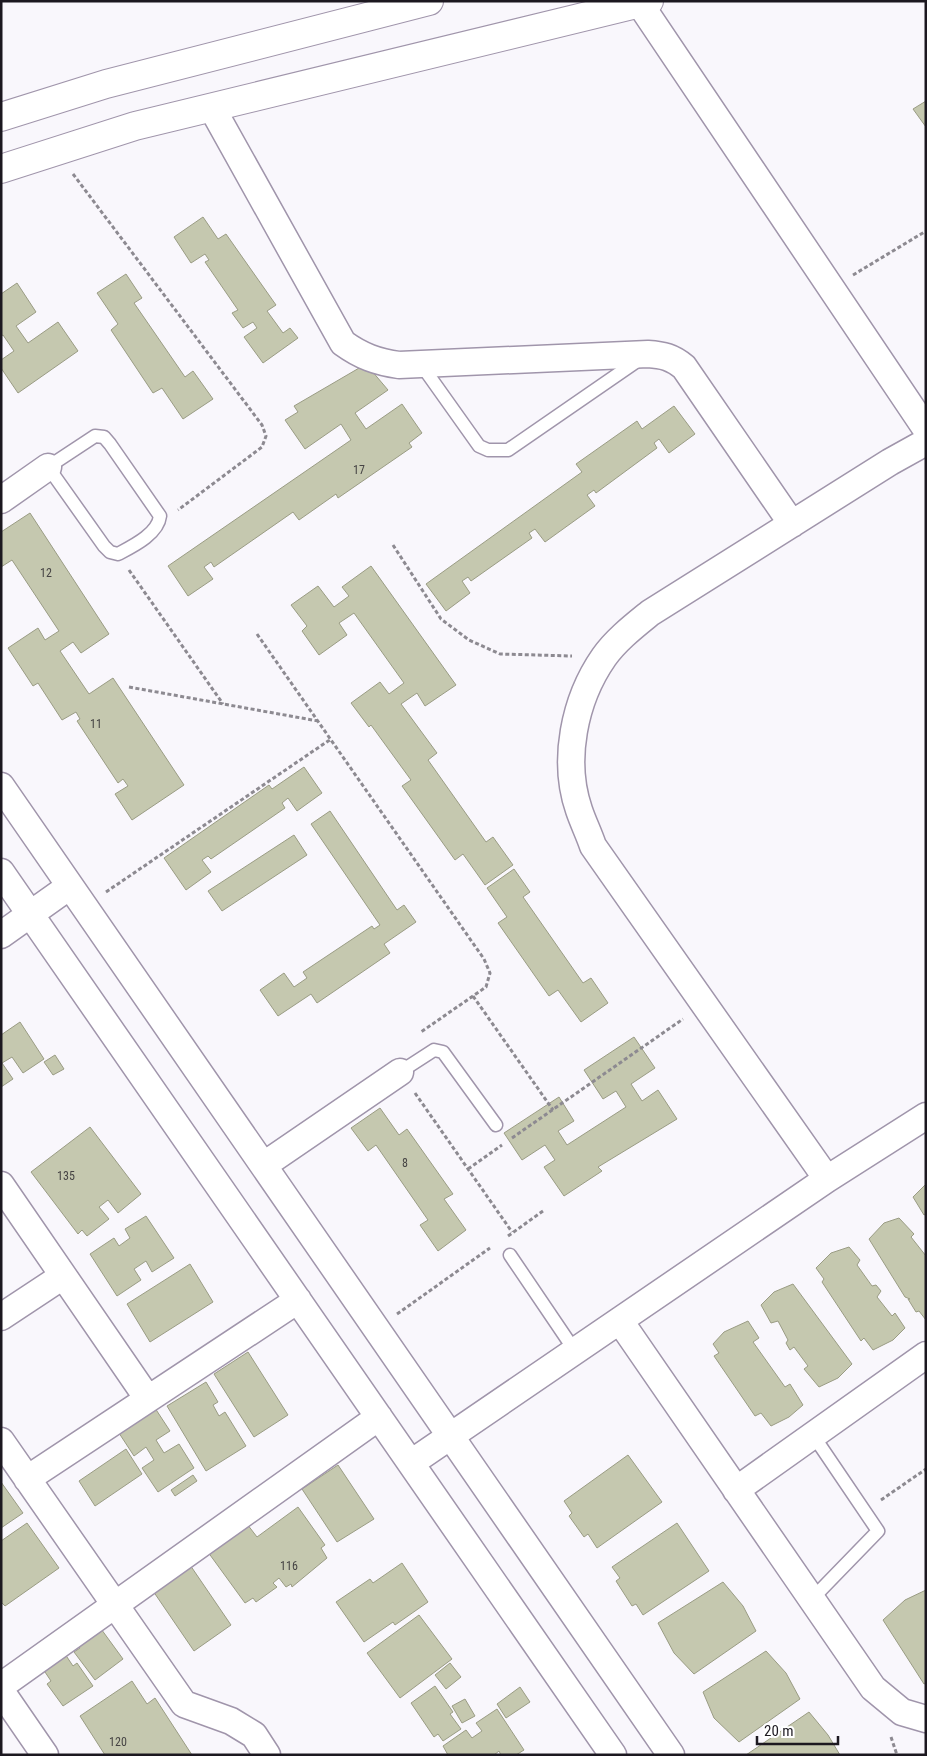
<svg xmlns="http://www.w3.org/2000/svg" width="927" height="1756" font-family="'Roboto Condensed',sans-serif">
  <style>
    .building { fill: #c5c8af; stroke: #9a9c84 }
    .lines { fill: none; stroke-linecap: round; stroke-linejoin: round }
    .service-casing { stroke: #a095ab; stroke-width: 15 }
    .minor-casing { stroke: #a095ab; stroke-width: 29 }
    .tertiary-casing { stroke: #a095ab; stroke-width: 30 }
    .path { stroke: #8d8a91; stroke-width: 3; stroke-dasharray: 4 2.5; stroke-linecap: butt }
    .service { stroke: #fff; stroke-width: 12 }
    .minor { stroke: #fff; stroke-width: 26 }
    .tertiary { stroke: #fff; stroke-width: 28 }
    .labels { text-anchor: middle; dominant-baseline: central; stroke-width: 4; stroke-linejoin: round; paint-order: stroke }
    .number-label { font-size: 12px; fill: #464444 }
  </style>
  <rect width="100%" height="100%" fill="#f9f7fc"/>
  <path class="building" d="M926 101V127L913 109Z
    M203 217 218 239 226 234 276 305 267 311 283 333 290 328 298 338 263 363 244 337 257 328 253 322 243 328 232 313 238 310 205 262 209 260 205 254 191 263 174 237Z
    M126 274 142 298 134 303 185 377 193 371 213 399 183 419 162 388 153 393 111 330 118 324 97 293Z
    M17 283 36 312 16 326 28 343 58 322 78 351 18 393 1 368V360L14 351 3 335 1 336V294Z
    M366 364 388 390 355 413 366 429 402 404 422 433 409 443 412 447 338 498 336 494 299 520 293 512 214 567 211 562 204 567 213 579 188 596 168 566 351 440 341 424 305 449 285 420 298 412 294 406Z
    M674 406 695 434 669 453 659 439 654 443 657 448 596 493 594 490 587 495 595 506 545 542 535 529 529 533 532 538 471 581 468 577 462 581 470 593 446 611 426 584 582 472 576 464 637 421 642 429Z
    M30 513 109 634 81 653 73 642 60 651 89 694 113 678 184 785 132 820 115 794 128 786 123 779 118 783 77 721 80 719 76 712 62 720 38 683 33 686 8 648 38 628 45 640 59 631 12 560 1 567V532Z
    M371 566 456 685 425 706 417 693 401 704 437 753 428 760 486 842 493 837 513 865 485 885 463 854 455 860 402 786 411 780 371 725 369 727 351 703 380 682 389 694 404 683 354 613 339 623 347 635 319 655 302 631 307 626 291 605 318 586 334 607 349 596 342 587Z
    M304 767 322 793 297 811 288 798 282 803 285 808 211 859 208 856 202 860 211 872 186 890 164 858 269 785 272 789Z
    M330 811 397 910 404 905 416 922 384 944 390 953 317 1003 311 994 278 1016 260 990 284 973 294 987 307 978 303 972 372 926 374 929 380 925 311 824Z
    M294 835 307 855 222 911 208 891Z
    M514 869 530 892 523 897 583 983 591 978 608 1003 581 1022 558 990 549 996 498 923 507 917 487 888Z
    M20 1022 44 1059 23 1073 12 1057 2 1063 13 1079 1 1087V1035Z
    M634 1037 655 1068 631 1084 642 1101 658 1090 677 1119 598 1167 602 1171 564 1196 544 1167 555 1160 545 1145 522 1160 504 1133 559 1097 574 1121 558 1131 567 1145 626 1107 616 1091 603 1099 584 1070Z
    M55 1055 64 1069 53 1075 44 1062Z
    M380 1108 399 1135 407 1129 453 1194 444 1199 466 1230 438 1251 420 1225 428 1220 376 1145 368 1151 351 1128Z
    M90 1127 141 1194 118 1213 108 1200 99 1207 109 1219 87 1236 82 1230 78 1234 31 1172Z
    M926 1184V1214L924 1215 913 1197Z
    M146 1216 174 1258 152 1272 146 1261 134 1269 141 1280 117 1296 90 1254 114 1238 119 1246 130 1238 125 1229Z
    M899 1218 914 1234 911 1237 926 1256V1320L919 1311 916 1312 908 1299H910L905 1297 869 1239 884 1223Z
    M849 1247 860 1260 857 1265 872 1286 876 1285 881 1291 877 1297 892 1316 895 1313 905 1328 893 1340 873 1350 864 1338 861 1341 822 1282 824 1279 816 1268 831 1253Z
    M190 1264 213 1302 150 1342 127 1304Z
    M793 1284 852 1364 838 1378 819 1387 804 1369 808 1366 794 1347 790 1350 786 1343 788 1340 778 1321 771 1323 761 1305 774 1292Z
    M748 1321 759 1338 753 1342 785 1387 790 1384 803 1405 789 1417 771 1426 761 1413 755 1416 714 1356 719 1353 713 1344 724 1332Z
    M248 1352 288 1415 254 1437 214 1374Z
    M206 1382 218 1402 213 1405 219 1416 225 1412 246 1446 206 1471 167 1406Z
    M153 1405 170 1431 156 1440 164 1453 179 1444 194 1468 158 1492 142 1468 154 1460 146 1447 134 1456 117 1430Z
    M126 1449 142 1474 95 1506 79 1481Z
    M628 1455 662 1502 597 1548 588 1534 584 1537 569 1516 572 1513 564 1501Z
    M338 1465 374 1519 337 1542 302 1489Z
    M193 1475 197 1481 175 1496 171 1490Z
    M1 1482 23 1513 1 1528Z
    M298 1507 325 1545 321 1548 327 1558 292 1587 291 1584 286 1587 279 1578 273 1583 277 1587 256 1602 253 1598 245 1603 205 1548 244 1520 257 1537Z
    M27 1523 59 1568 5 1606 1 1602V1541Z
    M677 1523 709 1571 643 1615 636 1604 632 1606 616 1581 620 1578 612 1567Z
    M188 1562 231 1625 194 1651 151 1588Z
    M402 1563 428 1602 395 1625 393 1622 364 1642 336 1602 370 1579 373 1583Z
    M723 1582 743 1606 756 1631 694 1674 674 1653 658 1623Z
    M926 1590V1683L924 1684 883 1620 905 1600Z
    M419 1615 452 1659 400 1698 367 1653Z
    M96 1622 123 1659 95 1680 74 1652 80 1648 73 1639Z
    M766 1651 786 1673 800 1699 739 1742 714 1718 703 1692Z
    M65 1654 73 1666 77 1663 93 1686 63 1706 47 1684 51 1681 43 1669Z
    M450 1663 461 1677 446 1689 435 1675Z
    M132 1681 147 1704 155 1698 192 1755H105L80 1716Z
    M435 1686 453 1712 450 1714 461 1729 443 1741 438 1734 434 1737 411 1703Z
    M520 1687 530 1702 506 1718 497 1704Z
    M465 1699 475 1716 462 1723 452 1706Z
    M497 1709 524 1750 516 1755H501L499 1751 494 1755H448L443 1746 466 1730 472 1738 482 1731 476 1723Z
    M809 1712 828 1735 840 1755H746Z"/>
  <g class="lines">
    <g class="service-casing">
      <path id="service" d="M420 363 479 446 488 450H508L640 359
        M95 436 104 437 110 444 160 516C158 534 133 546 118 554L110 552 104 546 48 467Z
        M400 1072 434 1050 443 1052 496 1125
        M510 1255 575 1351
        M812 1599 878 1531 813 1435"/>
    </g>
    <g class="minor-casing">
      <path id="minor" d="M640 4 926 429
        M212 108 343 343C361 356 377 362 399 365L648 354C663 355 672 357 684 367L792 524
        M1 500 48 467
        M1 786 671 1755
        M1 872 613 1755
        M1 935 70 886
        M264 1165 400 1072
        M827 1179 593 846C589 834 583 822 579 810 562 761 574 700 604 657 616 640 634 626 650 613L890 462 926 442
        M1 1185 148 1399
        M1 1317 63 1276
        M620 1321 873 1688 902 1712 926 1719
        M1 1441 184 1704 231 1721 254 1735 267 1755
        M411 1463 827 1179 926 1116
        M27 1479 298 1300
        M736 1490 926 1355
        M1 1686 379 1417
        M1 1691 45 1755"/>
    </g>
    <g class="tertiary-casing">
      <path id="tertiary" d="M1 117 106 84 429 1
        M1 169 135 126 649 1"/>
    </g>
    <path class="path" d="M73 174 262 425 266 436 262 447 178 510
      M853 275 926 231
      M393 545 441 619 469 640 500 654 572 656
      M129 570 223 704
      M257 634 484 959 490 973 486 987 421 1032
      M129 687 318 721
      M106 892 331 739
      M473 996 553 1110
      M415 1093 512 1232
      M512 1138 683 1019
      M468 1169 502 1145
      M508 1236 543 1211
      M397 1314 490 1248
      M881 1500 926 1469
      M891 1737 897 1755"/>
    <use href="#service" class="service"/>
    <use href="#minor" class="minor"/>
    <use href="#tertiary" class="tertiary"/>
  </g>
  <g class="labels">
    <g class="number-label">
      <text x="359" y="470">17</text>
      <text x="46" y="573">12</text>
      <text x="96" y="724">11</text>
      <text x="405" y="1163">8</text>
      <text x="66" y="1176">135</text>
      <text x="289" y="1566">116</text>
      <text x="118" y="1742">120</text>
    </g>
  </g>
  <rect width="927" height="1756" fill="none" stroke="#1c1820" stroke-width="5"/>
  <path d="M757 1736v8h81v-8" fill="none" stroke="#1c1820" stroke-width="2.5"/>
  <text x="764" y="1736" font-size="15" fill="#1c1820" stroke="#ffffff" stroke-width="4" paint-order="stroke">20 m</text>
</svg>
